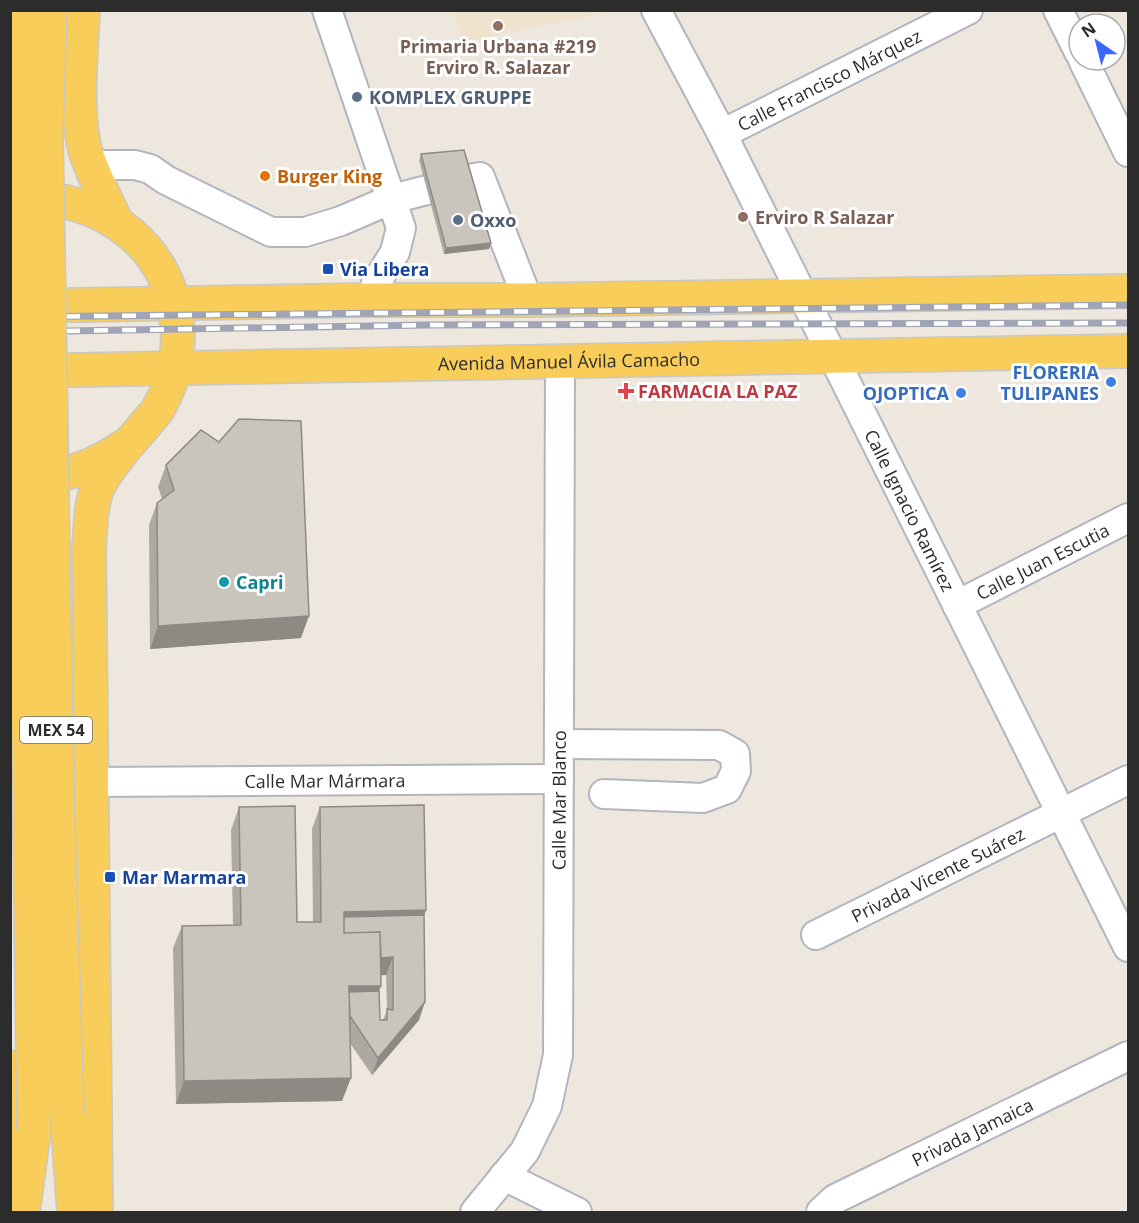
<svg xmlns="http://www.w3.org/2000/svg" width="1139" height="1223" font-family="'Open Sans',sans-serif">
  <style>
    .education { fill: #f0e3cd }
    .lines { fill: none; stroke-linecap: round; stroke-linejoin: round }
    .minor-casing { stroke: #b2b5c0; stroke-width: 32 }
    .major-casing { stroke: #c8c8c8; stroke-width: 36 }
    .minor { stroke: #fff; stroke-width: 28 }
    .major { stroke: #f8cd59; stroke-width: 33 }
    .rail-casing { stroke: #a0a4b7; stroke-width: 7 }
    .rail { stroke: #fff; stroke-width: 4.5; stroke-dasharray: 14; stroke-linecap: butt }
    .major-bridge-casing { stroke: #c8c8c8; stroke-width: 36; stroke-linecap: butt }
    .major-bridge { stroke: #f8cd59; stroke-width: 33 }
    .wall { fill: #ada9a2; fill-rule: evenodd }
    .shaded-wall { fill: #8d8a84 }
    .building { fill: #c9c5bc; stroke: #8d8a84; stroke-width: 1.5 }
    .education-dot { fill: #8d6e63; stroke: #fff; stroke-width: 2 }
    .service-dot { fill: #5c6f8a; stroke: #fff; stroke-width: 2 }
    .food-dot { fill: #e8710a; stroke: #fff; stroke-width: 2 }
    .transit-dot { fill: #1a4fb4; stroke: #fff; stroke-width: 2 }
    .shop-dot { fill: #3f7fe0; stroke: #fff; stroke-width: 2 }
    .health-dot { fill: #e0444e; stroke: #fff; stroke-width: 2 }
    .culture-dot { fill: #0f9aa8; stroke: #fff; stroke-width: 2 }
    .labels { text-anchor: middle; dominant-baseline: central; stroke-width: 6; stroke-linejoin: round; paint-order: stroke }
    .shield { fill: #fff; stroke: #6b6b6b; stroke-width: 1.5 }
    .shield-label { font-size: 16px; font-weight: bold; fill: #2c2c2c }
    .education-label { font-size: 18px; font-weight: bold; fill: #785e54; stroke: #fff }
    .street-label { font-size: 18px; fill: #2c2c2c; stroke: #fff }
    .service-label { font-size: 18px; font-weight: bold; fill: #4e5e75; stroke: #fff; text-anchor: start }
    .food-label { font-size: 18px; font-weight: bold; fill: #c56008; stroke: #fff; text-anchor: start }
    .transit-label { font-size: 18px; font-weight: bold; fill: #164399; stroke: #fff; text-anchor: start }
    .shop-label { font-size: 18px; font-weight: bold; fill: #366cbe; stroke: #fff; text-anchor: end }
    .health-label { font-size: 18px; font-weight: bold; fill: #be3a42; stroke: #fff; text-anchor: start }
    .culture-label { font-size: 18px; font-weight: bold; fill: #0d838f; stroke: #fff; text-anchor: start }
  </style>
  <rect width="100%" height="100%" fill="#eee7de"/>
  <path class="education" d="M452 11V10L614 11 463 42Z"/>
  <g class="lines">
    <g class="minor-casing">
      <g id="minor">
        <path d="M327 10 401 228 395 252 376 283 372 300"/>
        <path id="s1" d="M656 10 722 134 1128 947"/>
        <path d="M1058 10 1079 52"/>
        <path d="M1083 60 1128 152"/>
        <path id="s2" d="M722 134 968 10"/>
        <path d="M91 165H135L150 169 166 180 271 232H305L341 221 392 199 427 190"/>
        <path d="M469 179 480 177 528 300"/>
        <path id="s3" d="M957 605 1128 518"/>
        <path d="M559 744 719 745 735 754 736 771 727 789 703 798 604 794"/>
        <path id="s4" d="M91 782 559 779"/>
        <path id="s5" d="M816 935 1128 780"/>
        <path d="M504 1176 577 1212"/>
        <path id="s6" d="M475 1212 525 1151 547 1106 558 1055 560 362"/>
        <path id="s7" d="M821 1212 835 1199 1128 1056"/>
      </g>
    </g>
    <g class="major-casing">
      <g id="major">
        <path d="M83 10C81 50 75 116 86 153 94 177 105 198 116 221"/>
        <path d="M20 202C59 194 100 208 130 233 181 275 192 351 159 407 156 414 149 419 145 425 128 445 110 464 98 487 90 504 91 527 89 546L96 1212"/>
        <path d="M20 306 372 300H528L1128 291"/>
        <path id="s8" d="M20 371 1128 351"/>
        <path d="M25 475C60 480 95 466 123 447"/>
        <path d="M10 1067 12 1133 10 1153"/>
        <path d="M67 1114 74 1212"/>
        <path d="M23 1212 34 1130"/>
      </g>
    </g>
    <use href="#minor" class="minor"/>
    <use href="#major" class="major"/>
    <g class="rail-casing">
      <path id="rail" d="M10 317 1128 305
        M10 332 426 325 1128 323"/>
    </g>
    <use href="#rail" class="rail"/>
    <g class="major-bridge-casing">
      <path id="major-bridge" d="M19 10C21 384 29 757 34 1130
        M50 10 46 131 57 798 67 1114"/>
    </g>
    <use href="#major-bridge" class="major-bridge"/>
  </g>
  <path class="wall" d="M421 154 491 243 489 249 444 254 419 160Z
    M166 465 301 638 150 649 149 525 157 503 162 499 158 487Z
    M239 807 297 922H313L312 829 320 807 426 910 424 915 419 1020 372 1075 350 1043 342 1101 176 1104 173 948 182 926 233 925 231 830ZM381 975H386L387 1010 383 1020H380L379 991Z"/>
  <path class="shaded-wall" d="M491 243 489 249 444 254 446 248Z
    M309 616 301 638 150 649 158 626Z
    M426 910 418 933 342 934 344 912Z
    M393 957 386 975 372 976 379 958Z
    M349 986H381L373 1008 347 992Z
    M425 1002 419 1020 372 1075 378 1058Z
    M351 1078 342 1101 176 1104 184 1081Z"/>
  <path class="building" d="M464 150 491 243 446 248 421 154Z
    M239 419 301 421 309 616 158 626 157 503 174 490 166 465 201 430 219 442Z
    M424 805 426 910 344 912V933L380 932 381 986H349L351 1078 184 1081 182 926 241 925 239 807 295 806 297 922H321L320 807Z
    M424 915 425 1002 378 1058 350 1016 349 992 379 991 380 1020H387V1009L393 1010V957L381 958 380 932 344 933V917Z"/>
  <g class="education-dot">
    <circle cx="498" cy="26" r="6"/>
    <circle cx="743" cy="217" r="6"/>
  </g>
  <g class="service-dot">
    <circle cx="357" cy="97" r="6"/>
    <circle cx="458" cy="220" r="6"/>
  </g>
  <circle class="food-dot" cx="265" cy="176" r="6"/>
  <g class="transit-dot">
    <rect x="322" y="263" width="12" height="12" rx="3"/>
    <rect x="104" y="871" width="12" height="12" rx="3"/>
  </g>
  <g class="shop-dot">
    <circle cx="1111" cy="382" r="6"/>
    <circle cx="961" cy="393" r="6"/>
  </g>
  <path class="health-dot" d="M623 382h6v6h6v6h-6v6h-6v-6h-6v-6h6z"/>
  <circle class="culture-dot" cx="224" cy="582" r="6"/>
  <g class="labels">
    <rect class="shield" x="20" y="717" width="72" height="26" rx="4.5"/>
    <g class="shield-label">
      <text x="56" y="730">MEX 54</text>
    </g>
    <g class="education-label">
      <text x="498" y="46">Primaria Urbana #219<tspan x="498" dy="21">Erviro R. Salazar</tspan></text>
      <text x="755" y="217" text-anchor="start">Erviro R Salazar</text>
    </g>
    <g class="street-label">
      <text stroke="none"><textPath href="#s2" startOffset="120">Calle Francisco Márquez</textPath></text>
      <text stroke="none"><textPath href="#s8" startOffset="549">Avenida Manuel Ávila Camacho</textPath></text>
      <text stroke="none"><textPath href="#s1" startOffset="561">Calle Ignacio Ramírez</textPath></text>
      <text stroke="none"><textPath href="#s3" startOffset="96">Calle Juan Escutia</textPath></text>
      <text stroke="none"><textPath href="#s4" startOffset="234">Calle Mar Mármara</textPath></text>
      <text stroke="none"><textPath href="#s6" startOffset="436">Calle Mar Blanco</textPath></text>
      <text stroke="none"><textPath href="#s5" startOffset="136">Privada Vicente Suárez</textPath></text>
      <text stroke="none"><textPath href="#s7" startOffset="172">Privada Jamaica</textPath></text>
    </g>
    <g class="service-label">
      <text x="369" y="97">KOMPLEX GRUPPE</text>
      <text x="470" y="220">Oxxo</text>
    </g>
    <g class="food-label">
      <text x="277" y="176">Burger King</text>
    </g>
    <g class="transit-label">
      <text x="340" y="269">Via Libera</text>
      <text x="122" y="877">Mar Marmara</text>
    </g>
    <g class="shop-label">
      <text x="1099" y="372">FLORERIA<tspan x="1099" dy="21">TULIPANES</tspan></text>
      <text x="949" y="393">OJOPTICA</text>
    </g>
    <g class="health-label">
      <text x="638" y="391">FARMACIA LA PAZ</text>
    </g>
    <g class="culture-label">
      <text x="236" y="582">Capri</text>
    </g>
  </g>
  <rect width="1139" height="1223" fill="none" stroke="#2c2c2c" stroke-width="24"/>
  <g transform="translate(1097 42) rotate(325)"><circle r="28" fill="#ffffff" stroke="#ababab" stroke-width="1.5"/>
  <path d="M0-4.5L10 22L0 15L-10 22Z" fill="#3a66ff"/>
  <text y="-9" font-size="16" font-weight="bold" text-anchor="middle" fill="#2c2c2c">N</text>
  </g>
</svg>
